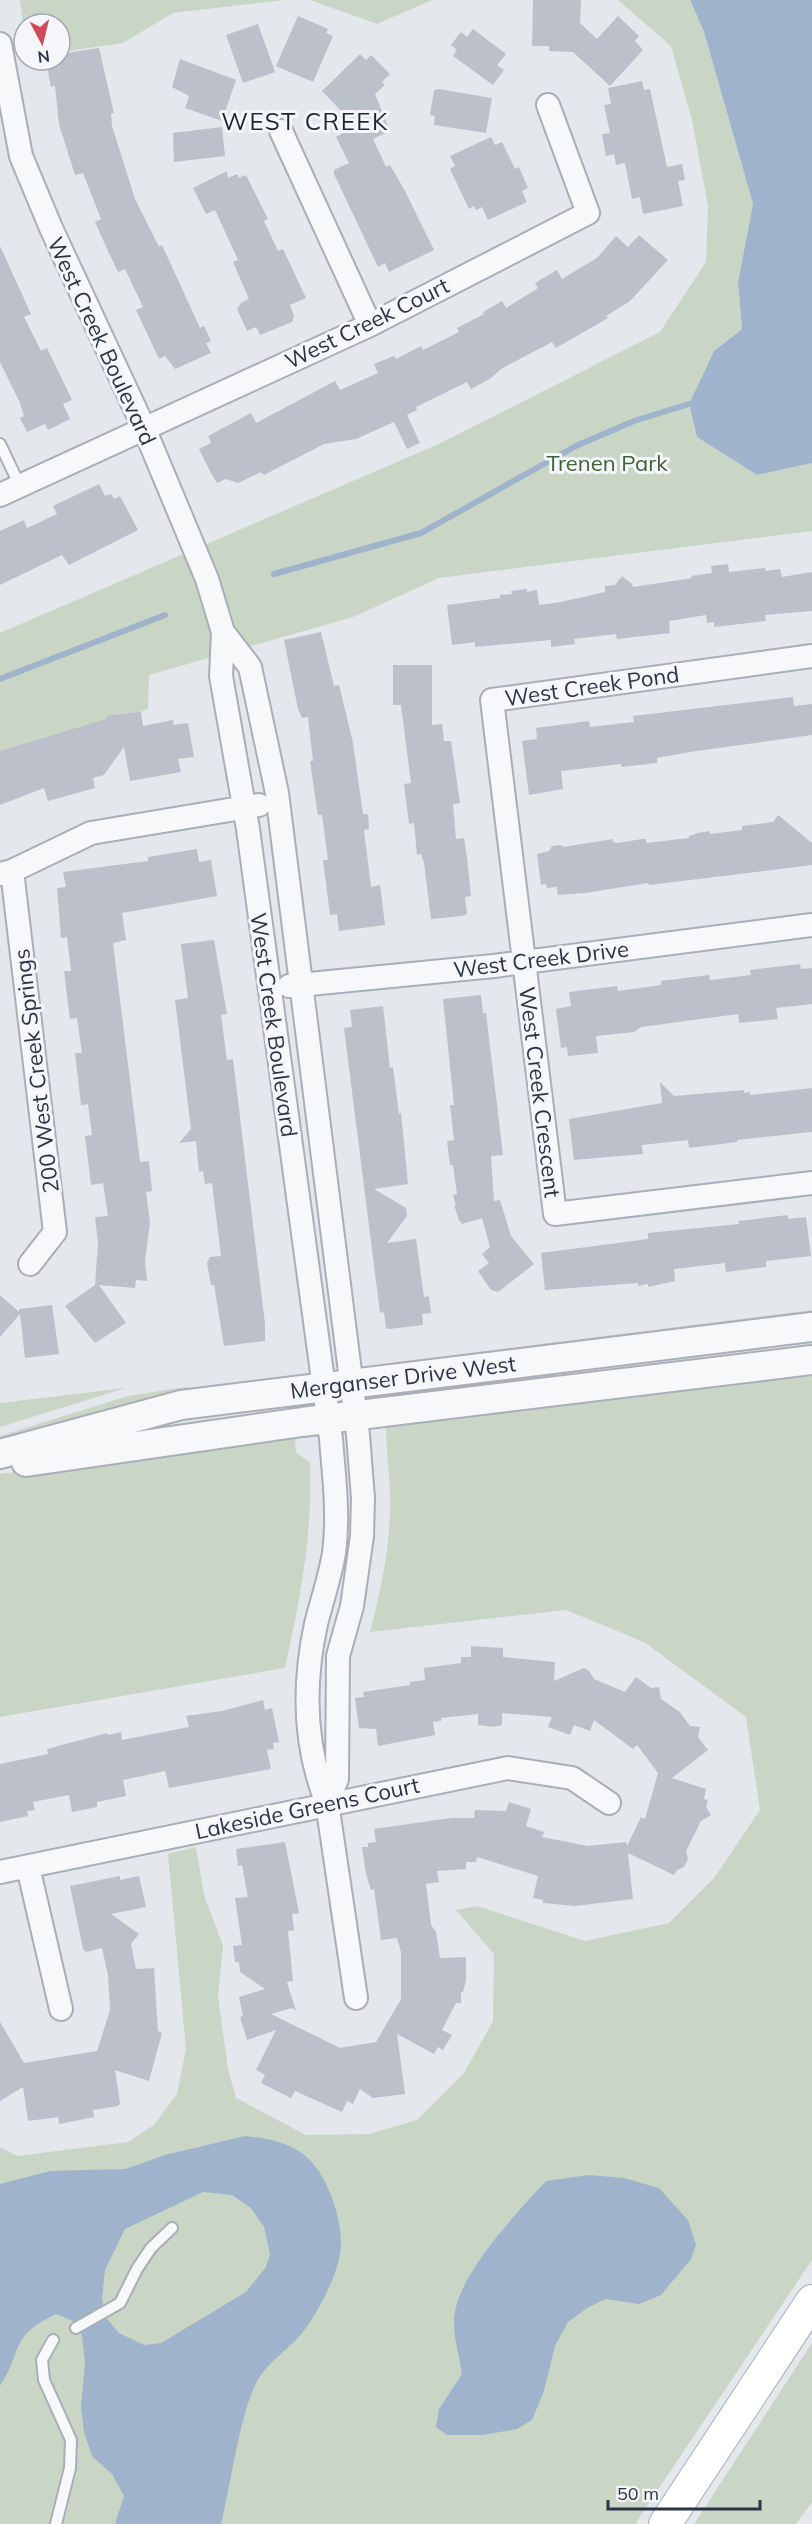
<svg xmlns="http://www.w3.org/2000/svg" width="812" height="2524" font-family="Mulish,sans-serif">
  <style>
    .green { fill: #c9d6c5 }
    .water { fill: #9fb4cc; fill-rule: evenodd }
    .lines { fill: none; stroke-linecap: round; stroke-linejoin: round }
    .stream { stroke: #9fb4cc; stroke-width: 6 }
    .building { fill: #bbc0ca }
    .service-casing { stroke: #a9aeb7; stroke-width: 14 }
    .minor-casing { stroke: #a9aeb7; stroke-width: 26 }
    .tertiary-casing { stroke: #a9aeb7; stroke-width: 32 }
    .secondary-casing { stroke: #a9aeb7; stroke-width: 34 }
    .service { stroke: #f7f8fa; stroke-width: 10 }
    .minor { stroke: #f7f8fa; stroke-width: 22 }
    .tertiary { stroke: #f7f8fa; stroke-width: 28 }
    .secondary { stroke: #fff; stroke-width: 32 }
    .labels { text-anchor: middle; dominant-baseline: central; stroke-width: 6; stroke-linejoin: round; paint-order: stroke }
    .street-label { font-size: 22px; fill: #2b3445; stroke: #f4f6f9 }
    .park-label { font-size: 22px; fill: #3f6138; stroke: #f4f6f9 }
    .neighbourhood-label { font-size: 24px; letter-spacing: 1.5px; fill: #1d2536; stroke: #f4f6f9 }
  </style>
  <rect width="100%" height="100%" fill="#e4e7ec"/>
  <path class="green" d="M20 0H285L173 13 123 43 60 52V24H24V30Z
    M310 0H432L377 24Z
    M618 0H690L704 32 753 204 738 282 742 329 714 351 689 404 697 437 757 475 812 463V531L439 578 353 617 149 675 148 709 0 764V633L441 443 660 332 706 262 708 206 692 120 671 46Z
    M812 1310V1315L391 1366 383 1364Z
    M812 1374V2260L635 2524H0V2147L17 2156 128 2142 154 2125 177 2094 186 2049 168 1854 196 1847 204 1895 223 1946 218 1996 228 2069 236 2098 306 2135 370 2134 417 2120 464 2073 493 2021 494 1954 456 1910 477 1906 585 1941 669 1923 714 1878 760 1810 746 1717 644 1642 566 1610 370 1632C382 1586 392 1538 390 1490 389 1469 386 1448 386 1426Z
    M185 1387 202 1390 0 1446V1436L128 1396Z
    M126 1388 0 1427V1403Z
    M278 1438 295 1439 296 1452 310 1463C313 1534 300 1599 285 1668L0 1717V1474Z
    M812 2343V2502L796 2524H694Z"/>
  <path class="water" d="M690 0H812V463L757 475 697 437 689 404 714 351 742 329 738 282 753 204 704 32Z
    M245 2136C263 2138 281 2141 297 2150 325 2165 342 2216 341 2246 340 2270 321 2306 308 2325 295 2346 267 2361 256 2383 239 2418 231 2484 221 2524H115L124 2496 112 2474 92 2456 84 2432 81 2407 85 2363 82 2336 73 2321 56 2314C8 2337 24 2350 0 2386V2184L50 2171 125 2169 165 2155ZM203 2192 232 2195 251 2208 264 2227 270 2254 266 2267 246 2292 161 2343 144 2345 119 2333 107 2319 102 2299 105 2270 125 2229Z
    M589 2175 624 2178 659 2188 688 2220 696 2245 691 2259 661 2295 639 2304 606 2299 587 2308 568 2322 555 2346 544 2391 532 2420 517 2429 483 2435H447L436 2427 439 2409 462 2374C460 2358 454 2340 454 2323 453 2278 517 2213 546 2181Z"/>
  <g class="lines">
    <path class="stream" d="M274 574 421 533 576 446 634 421 689 404
      M0 679 165 615"/>
  </g>
  <path class="building" d="M533 0H581L580 23 597 39 618 16 639 36 635 41 643 50 610 86 573 52 549 51V46H532Z
    M298 16 328 29 326 33 333 36 313 82 276 66Z
    M258 24 275 72 243 83 226 35Z
    M473 29 506 54 497 65 504 70 493 85 453 56 457 50 451 45 461 32 467 37Z
    M99 48 114 113 111 114 112 126 135 199 159 247 162 245 200 328 204 326 211 341 206 343 211 353 175 369 165 356 159 359 136 310 143 307 125 269 118 272 108 251 95 222 101 219 83 173 75 175 59 124 55 86 51 87 47 66 55 65 54 61 60 60V54Z
    M360 54 366 60 371 55 390 74 382 82 385 85 375 94 390 131 373 139 386 167 390 165 405 191 434 250 389 272 385 263 378 267 334 174V170L349 163 336 137 345 132 341 123 349 119 322 91Z
    M180 59 236 80 222 121 185 108 189 96 172 87Z
    M642 81 644 90 650 89 667 167 682 164 685 180 678 181 683 206 643 214 640 197 632 199 625 163 616 165 614 154 606 156 602 134 610 133 604 105 611 104 608 88Z
    M439 89 492 98 486 133 434 125 435 116 430 115 434 90Z
    M222 127 225 156 174 162 173 133Z
    M491 137 495 145 502 142 515 169 519 167 528 188 522 191 527 202 488 220 482 207 476 210 474 206 469 209 450 169 455 166 450 156Z
    M227 171 228 178 237 174 239 178 246 175 268 219 264 221 278 251 283 249 306 298 290 305 294 316 292 322 260 335 256 327 247 331 237 309 241 303 249 299 233 262 238 260 215 210 206 214 193 188Z
    M639 235 668 260 630 301 606 316 608 318 556 348 552 342 501 369 491 378 471 389 467 382 416 407 417 410 407 415 420 443 407 449 394 422 356 439 324 444 264 475 261 472 238 483 226 479 217 483 211 473 199 449 211 443 208 436 251 413 256 423 335 381 340 390 378 373 374 364 394 356 396 359 421 346 423 350 459 332 457 328 484 314 483 312 502 301 506 308 538 288 535 283 557 270 562 279 597 258 616 236 628 247Z
    M0 246 31 314 24 317 41 351 47 348 72 400 63 404 70 419 48 430 45 424 27 432 20 418 24 416 20 403 0 362Z
    M99 484 105 496 111 494 114 499 120 496 138 530 69 565 62 555 0 585V531L24 520 27 528 57 514 53 506Z
    M728 564 729 572 765 568V571L780 569 782 577 812 572V611L765 615 766 621 714 627V622L707 623 706 615 669 621 670 633 617 639 616 634 574 639 575 644 551 647V640L475 647V642L452 645 447 605 500 598V595L512 594 511 591 527 589V592L537 590 539 605 561 602 605 592V586L615 585 622 576 632 584 633 587 692 578 691 576 712 573 711 566Z
    M321 632 334 686 339 685 353 743 363 814H368L369 829 364 830 371 887 380 885 385 925 339 931 337 914 330 915 323 860H328L322 815H318L313 782 310 761H313L308 717 302 718 298 709 284 640Z
    M393 665H432V725L442 724 444 741H451L460 803 453 804 456 839 464 838 467 858 471 896 465 897 467 914 462 916 431 919 424 863 421 854 417 855 414 823 409 824 404 784 411 783 401 705H393Z
    M793 697 794 706 812 704V735L690 752 657 758V763L621 767V764L561 771 563 789 529 795 522 741 537 739 536 728 589 721 590 727 634 722 633 716Z
    M141 712 143 726 173 720 174 725 188 723 194 757 178 759 181 772 130 781 124 747 104 775 93 778 95 788 48 801 44 788 0 805V751L106 719V716Z
    M778 815 812 843V865L649 885 648 883 585 893 558 895 557 887 547 888 546 884 541 885 537 854 549 851 552 846 561 845 563 847 613 839V842L618 843 642 839H646V843L689 838V836L698 833 710 831V834L742 830V826L773 822Z
    M197 849 199 862 211 860 217 896 122 913 126 940 113 943 140 1162 149 1161 152 1191 146 1192 150 1222 145 1261 147 1281 136 1280 135 1288 99 1285 126 1323 95 1343 65 1306 95 1285 98 1243 95 1217 108 1216 103 1183 91 1185 85 1136 92 1135 88 1104 81 1105 75 1053H82L77 1018 70 1019 64 971H71L67 937 61 938 57 888 66 887 63 872 148 861V857Z
    M214 940 227 1014 221 1015 227 1060 233 1059 265 1324V1341L224 1346 214 1285H211L207 1263 210 1257 221 1256 212 1183 205 1184 203 1171 199 1172 196 1141 179 1143 191 1129 175 1000 188 998 181 944Z
    M800 964 801 969 812 968V1004L776 1008 778 1019 739 1023 738 1014 641 1027 634 1032 596 1036 598 1053 568 1056 567 1047 561 1048 556 1009 571 1006 569 992 617 986 618 991 661 985V981L709 975 710 980 751 975 750 970Z
    M481 995 483 1013H486L503 1155 491 1156 494 1201 500 1200 511 1236 534 1264 498 1292 491 1290 478 1271 489 1263 482 1254 490 1247 482 1218 462 1224 459 1220 454 1205H456L453 1195 457 1194 453 1165H450L447 1141 454 1140 450 1105H454L443 999Z
    M383 1006 390 1068 393 1067 399 1114 401 1113 408 1184 374 1189 406 1208 407 1216 387 1243 416 1239 424 1297 429 1296 431 1313 422 1314 423 1325 389 1329 386 1328 384 1312 380 1313 344 1028 352 1027 350 1010Z
    M660 1082 674 1096 744 1090V1093L750 1092V1095L812 1088V1132L737 1140V1142L689 1148 688 1140 642 1145 643 1154 574 1160 569 1119 662 1103Z
    M788 1215V1219L806 1217 811 1256 766 1261V1267L726 1272 725 1263 674 1269 675 1281 648 1287V1284L638 1286V1283L545 1290 541 1253 648 1239V1233L739 1224 738 1221Z
    M0 1295 19 1312V1309L52 1305 59 1354 25 1358 20 1314 0 1337Z
    M471 1646 503 1648V1657L555 1662 554 1681 584 1668 589 1671 594 1679 625 1692 636 1677 651 1688 659 1687 661 1699 680 1712 690 1726 700 1727 698 1737 708 1750 672 1778 706 1789 704 1799 708 1800 706 1807 711 1815 701 1821 686 1851 688 1859 684 1867 677 1870 674 1875 628 1853 633 1899 575 1906 543 1903V1900L533 1898 538 1876 477 1857 476 1862H466V1869L437 1871 439 1882 426 1884 431 1925 436 1932 440 1958 466 1957V1980L463 1992H461V2003H456L442 2030 452 2035 443 2050 438 2047 434 2054 397 2034 405 2094 373 2098 360 2089 353 2104 347 2101 342 2112 295 2091 291 2098 261 2083 265 2075 256 2070 276 2030 247 2040 240 2017 243 2016 239 1997 265 1989 240 1972 239 1962H235L233 1946 242 1945 235 1898 248 1897 242 1865 238 1866 236 1849 285 1842 299 1913 292 1914 294 1930 288 1931 293 1981 287 1982 296 2011 292 2008 271 2014 340 2048 376 2042 401 1999V1952L397 1938 381 1940 374 1889 371 1890 366 1874 362 1847H368V1843L376 1842 374 1829 451 1818H474L475 1810 506 1811 509 1802 531 1809 526 1826 544 1832 542 1837 588 1846 626 1842 627 1846 641 1817 645 1819 658 1773 637 1745 633 1749 594 1720 590 1731 574 1725 570 1735 548 1727 552 1717 502 1713V1725L494 1727 478 1725V1714L441 1718V1721L433 1722 435 1735 378 1746 376 1729 359 1728 355 1698 364 1697 363 1692 410 1685V1682L425 1680 424 1668 461 1663V1657H471Z
    M263 1700 265 1710 272 1708 279 1742 273 1743 274 1749 267 1750 271 1769 169 1788 165 1771 123 1780 126 1796 97 1802V1807L72 1812 69 1795 33 1802 35 1810 27 1811 28 1816 0 1822V1764L48 1754 47 1749 107 1733 108 1735 121 1732 122 1740 189 1727 186 1716 222 1711Z
    M120 1876V1880L139 1876 146 1907 111 1914 139 1934 131 1944 136 1969 154 1968 158 2031 162 2033 149 2081 115 2070 120 2103 118 2106 93 2110 94 2117 59 2124 58 2117 28 2121 23 2087 0 2101V2022L24 2063 97 2051 110 2010 108 1975 102 1948 86 1952 83 1949 70 1886Z"/>
  <g class="lines">
    <g class="service-casing">
      <path id="service" d="M0 444 20 486
        M76 2328 120 2303 137 2269 151 2248 172 2228
        M53 2340 42 2360 44 2380 71 2440 70 2468 56 2524"/>
    </g>
    <g class="minor-casing">
      <path id="minor" d="M0 44 21 156 51 228 144 428 207 579 223 632 221 676 248 829 331 1439C334 1476 339 1515 334 1553 330 1577 322 1600 316 1624 303 1684 304 1746 327 1803L356 1998
        M281 131 370 325
        M0 495 370 325 588 213 548 105
        M223 632 250 667 277 793 358 1435 363 1498 362 1536 352 1606 338 1656 337 1779 327 1803
        M812 656 492 700 555 1214 812 1183
        M12 871 55 1232 30 1264
        M0 874 12 871 91 833 259 805
        M289 986 494 966 812 925
        M28 1867 61 2009
        M0 1872 508 1768 572 1778 609 1803"/>
    </g>
    <g class="tertiary-casing">
      <path id="tertiary" d="M0 1454 181 1405 812 1327
        M26 1462 302 1422 812 1360"/>
    </g>
    <g class="secondary-casing">
      <path id="secondary" d="M665 2524 812 2301"/>
    </g>
    <use href="#service" class="service"/>
    <use href="#minor" class="minor"/>
    <use href="#tertiary" class="tertiary"/>
    <use href="#secondary" class="secondary"/>
  </g>
  <g class="labels">
    <g class="street-label">
      <text transform="translate(367 323) rotate(-26)">West Creek Court</text>
      <text transform="translate(102 341) rotate(65)">West Creek Boulevard</text>
      <text transform="translate(592 686) rotate(-8)">West Creek Pond</text>
      <text transform="translate(541 959) rotate(-7)">West Creek Drive</text>
      <text transform="translate(274 1025) rotate(82)">West Creek Boulevard</text>
      <text transform="translate(36 1071) rotate(-97)">200 West Creek Springs</text>
      <text transform="translate(540 1092) rotate(83)">West Creek Crescent</text>
      <text transform="translate(403 1377) rotate(-7)">Merganser Drive West</text>
      <text transform="translate(307 1808) rotate(-12)">Lakeside Greens Court</text>
    </g>
    <g class="park-label">
      <text x="607" y="463">Trenen Park</text>
    </g>
    <g class="neighbourhood-label">
      <text x="305" y="121">WEST CREEK</text>
    </g>
  </g>
  <g transform="translate(42 42) rotate(173)"><circle r="28" fill="#f4f6f9" stroke="#a4a8b1" stroke-width="1.5"/>
  <path d="M0-4.5L10 22L0 15L-10 22Z" fill="#d1495b"/>
  <text y="-9" font-size="16" font-weight="bold" text-anchor="middle" fill="#2b3445">N</text>
  </g>
  <path d="M608 2500v9h152v-9" fill="none" stroke="#2b3445" stroke-width="3"/>
  <text x="617" y="2500" font-size="18" fill="#2b3445" stroke="#f4f6f9" stroke-width="4.5" paint-order="stroke">50 m</text>
</svg>
